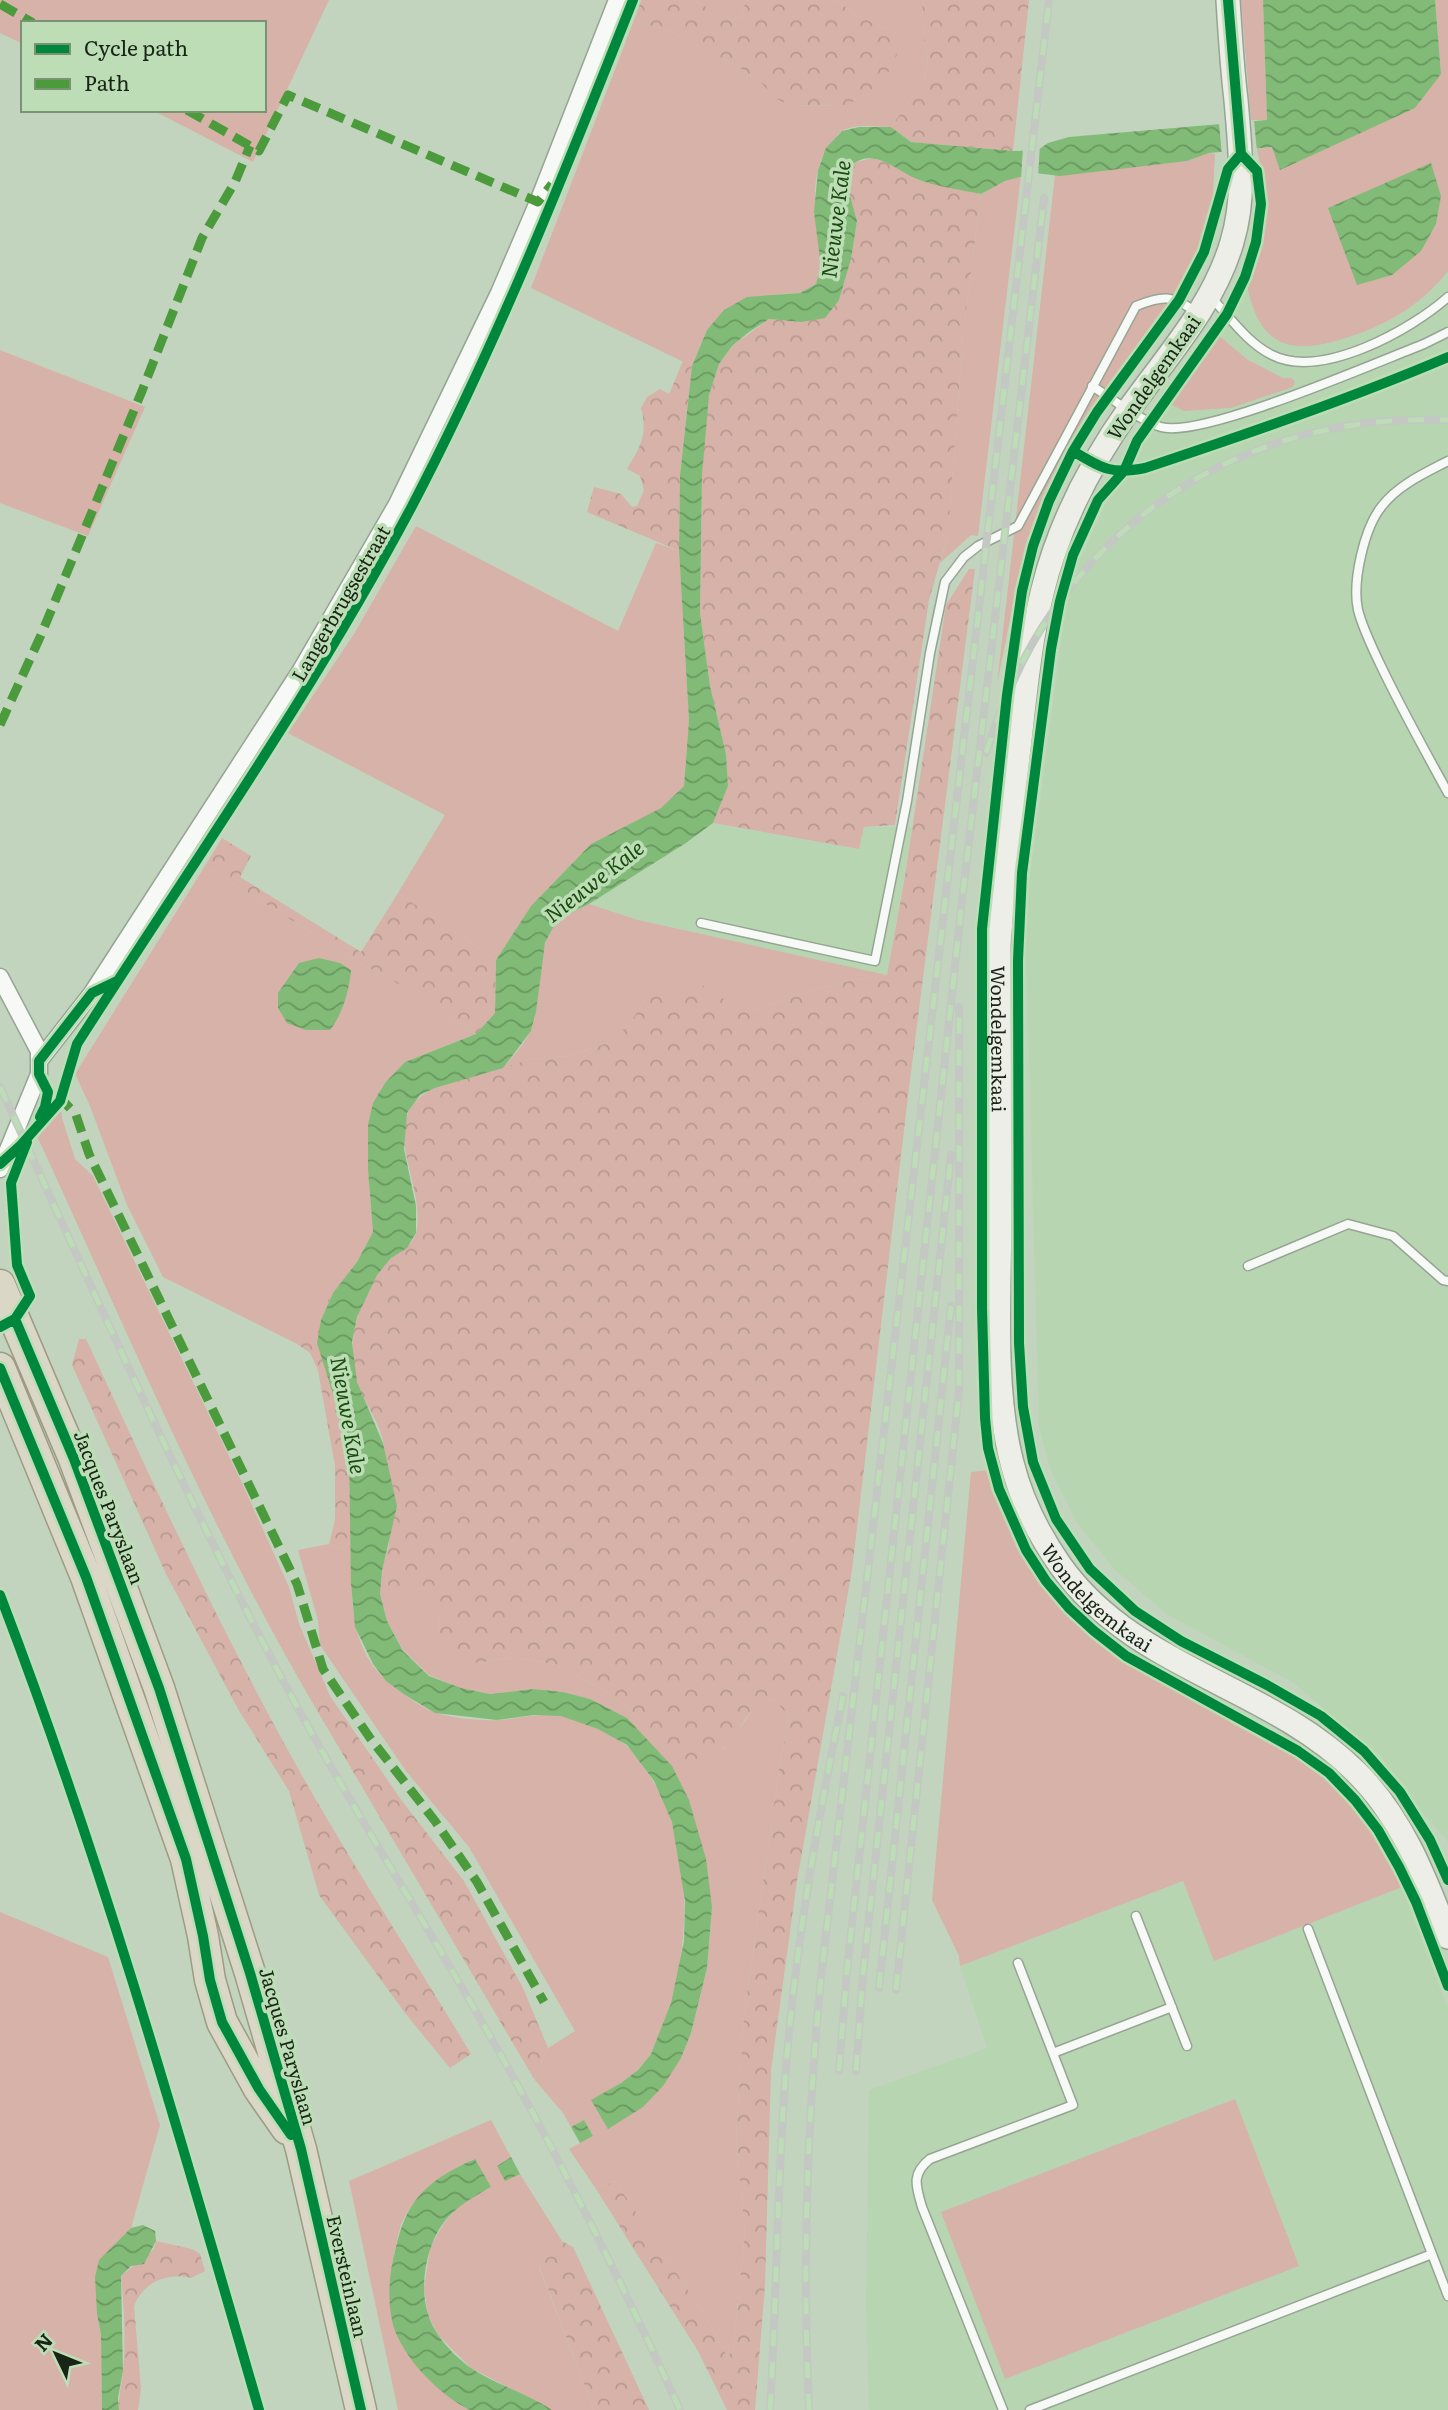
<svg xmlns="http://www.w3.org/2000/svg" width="1448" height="2410" font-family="Literata,serif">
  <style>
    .built { fill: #b8d5b2 }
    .green { fill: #d6b2a8 }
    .forest { fill: url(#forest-crowns) }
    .water { fill: url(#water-waves) }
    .pier { fill: #c2d4be }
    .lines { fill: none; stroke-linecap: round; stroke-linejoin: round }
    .lane-casing { stroke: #95a493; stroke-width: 11 }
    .street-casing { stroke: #95a493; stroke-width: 19 }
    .secondary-casing { stroke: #95a493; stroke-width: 26 }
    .highway-casing { stroke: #9b9c83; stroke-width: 33 }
    .lane { stroke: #f6f9f5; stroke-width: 8 }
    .street { stroke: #f6f9f5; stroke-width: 16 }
    .secondary { stroke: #edeee7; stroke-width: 23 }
    .highway { stroke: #dbd7c6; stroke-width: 30 }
    .rail-casing { stroke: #c3c8c2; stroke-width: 8 }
    .rail { stroke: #bcddb5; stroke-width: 5; stroke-dasharray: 16; stroke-linecap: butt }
    .quiet { stroke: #4b9b3d; stroke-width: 9; stroke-dasharray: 18 9; stroke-linecap: butt }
    .cycleway-casing { stroke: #bcddb5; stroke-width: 15 }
    .cycleway { stroke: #00873e; stroke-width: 10 }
    .labels { text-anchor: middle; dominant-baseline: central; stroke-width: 7; stroke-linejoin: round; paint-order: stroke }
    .street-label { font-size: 19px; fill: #182415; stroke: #bcddb5 }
    .water-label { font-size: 21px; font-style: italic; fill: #1a4a0e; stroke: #bcddb5 }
  </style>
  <defs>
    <pattern id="forest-crowns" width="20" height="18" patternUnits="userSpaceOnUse" patternTransform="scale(1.75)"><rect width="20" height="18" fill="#d6b2a8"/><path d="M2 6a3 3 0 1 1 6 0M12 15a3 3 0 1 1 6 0" fill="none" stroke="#b79990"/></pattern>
    <pattern id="water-waves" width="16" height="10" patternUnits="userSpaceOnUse" patternTransform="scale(1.75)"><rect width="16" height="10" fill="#82bb77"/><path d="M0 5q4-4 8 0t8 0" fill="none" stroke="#699860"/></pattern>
  </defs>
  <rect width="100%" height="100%" fill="#c2d4be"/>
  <path class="built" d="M1448 107V1841L1420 1810 1380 1756 1294 1683 1168 1615 1114 1569 1077 1523 1051 1471 1039 1427 1025 913 1065 612 1080 560 1117 477 1151 425 1217 334 1247 286 1261 239 1268 202Z
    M713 823 858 849 864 827H913L887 975 638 920 589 904 686 843Z
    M1183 1881 1214 1960 1402 1887 1448 2008V2410H869L866 2308 869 2090 987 2048 960 1966Z"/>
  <path class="green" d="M0 0H329L253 162 152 110H264V23H23V44L0 33Z
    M693 0H746L740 18 731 20Z
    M835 0H922L924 40 928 60 924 80 891 127C877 127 855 123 842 131 839 132 837 136 835 139 802 174 820 221 821 263 821 270 818 277 816 284L800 293 779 294 707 330 692 366 531 288 636 15 642 24 663 28 737 66 762 84 776 99 791 106 846 105 900 35 859 16Z
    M1241 0H1263L1267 120H1251Z
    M1435 0H1448V271C1418 309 1378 330 1332 342 1294 352 1265 346 1252 304 1250 298 1247 290 1248 284 1252 256 1269 230 1267 201 1266 184 1260 166 1257 149L1272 147 1281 170 1441 74Z
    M1209 153 1215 154 1212 213 1208 234 1196 261 1174 299 1077 437 1057 475 1042 509 1019 575 997 684 1055 175 1187 161Z
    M1021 175 978 536 971 535 940 563 948 534 963 335 981 194 1005 181Z
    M1217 334 1248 360 1283 378H1291L1295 381 1293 387 1231 408 1184 411 1168 403Z
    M0 350 145 407 88 536 0 503Z
    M416 526 618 631 656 543 679 551 689 720 684 786 662 808 591 844 531 906 496 960 398 893 445 815 288 733 354 634Z
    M205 866 360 963 447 1010 444 1014 476 1034 405 1062 385 1083 374 1103 368 1170 373 1232 357 1262 297 1344 163 1277 127 1205 90 1106 75 1074Z
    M589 904 638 920 887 975 843 982 744 1012 647 996 629 1025 607 1043 568 1056 531 1059 503 1068C513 1056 526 1043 532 1028 541 1002 538 946 553 927 562 916 576 911 589 904Z
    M61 1109 62 1118 75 1159 93 1176 241 1481 289 1587 299 1624 330 1696 315 1707C208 1525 126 1329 38 1138L53 1111Z
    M990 1470C1009 1533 1042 1593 1093 1634 1164 1691 1254 1718 1325 1774 1343 1788 1357 1808 1370 1827 1384 1845 1395 1865 1402 1887L1214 1961 1183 1881 960 1966 959 1956 932 1900 971 1472Z
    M329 1544 351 1553C351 1598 350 1649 387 1681 397 1690 418 1705 431 1711 447 1718 481 1721 499 1720 519 1719 541 1712 562 1716 583 1720 607 1731 624 1744 632 1749 638 1760 644 1768 694 1834 692 1937 668 2012 664 2026 658 2043 650 2055 635 2077 613 2088 592 2100L681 2058 691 2033 707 1968 712 1907 627 1718 590 1699 563 1692 533 1689 490 1694 461 1688 429 1675 403 1650 387 1621 380 1594 382 1571 387 1585 411 1589 433 1588 439 1610 438 1636 477 1663 514 1657 557 1665 603 1690 626 1706 676 1761 724 1749 753 1710 762 1703 773 1699 787 1714 788 1725 781 1756 744 2016 736 2137 745 2232 733 2352 727 2356 708 2320 615 2181 596 2189 569 2149 593 2136 584 2120 571 2127 563 2113 534 2079 548 2048 575 2031 469 1847 406 1771 320 1645 318 1620 298 1550Z
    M0 1912 108 1957 160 2125 131 2228 116 2243 97 2314 101 2335 102 2410H0Z
    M1235 2099 1299 2266 1005 2379 941 2212Z
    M491 2120 511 2157 497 2166 505 2180 520 2174 562 2241 543 2253 539 2267 594 2410H552L471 2368 438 2335 428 2315 424 2288 430 2248 444 2223 462 2203 491 2187 474 2159C443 2174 415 2192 401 2225 397 2237 395 2251 392 2264L461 2406 470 2410H398L349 2181Z"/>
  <path class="forest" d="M641 0H693L731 20 740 18 746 0H835L859 16 900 35 897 54 890 70 876 86 861 98 846 105 791 106 776 99 762 84 737 66 663 28 642 24 636 15Z
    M922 0H1029L1013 151 911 142 891 127 924 80 928 60 924 40Z
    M873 158 896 166 918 180 981 194 963 335 948 534 929 600 895 825 864 827 859 849 713 823 728 786 726 754 710 687 700 613 702 475 705 423 709 395 719 364 732 346 769 319 801 322 839 300 851 259 857 221 844 174 852 163Z
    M683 361 692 366 680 474 679 551 587 512 594 487 621 494 632 507 637 506 644 490 640 476 627 469C641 446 648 434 641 408L647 397 660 389 669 394Z
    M969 569H975L909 1088 852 1570 797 1881 771 2070 765 2285 755 2410H727L698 2351 596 2189 615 2181 708 2320 727 2356 733 2352 745 2232 736 2137 744 2016 781 1756 788 1725 787 1714 773 1699C742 1709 743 1732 722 1750 714 1757 703 1762 693 1768L676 1761 626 1706 603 1690 557 1665 514 1657 477 1663 450 1652 442 1645 438 1636 439 1610 433 1588 411 1589 397 1594C390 1588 384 1582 383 1573 381 1563 389 1552 389 1542 389 1510 388 1477 384 1446 381 1423 364 1403 357 1382 351 1362 351 1338 357 1319 362 1299 375 1273 390 1259 400 1250 412 1247 416 1233 428 1184 371 1118 435 1088L531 1059 568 1056 607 1043 629 1025 647 996 699 983 744 1012 843 982 887 975 905 876 946 605Z
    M222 838 251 856 240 877 361 952 398 893 496 960 495 1013 476 1034 444 1014 446 1010 360 963 205 866Z
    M333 1293 321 1320 349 1456 351 1553 329 1544 335 1520V1466L318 1370 310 1353 297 1344Z
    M79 1339H86C156 1490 226 1642 308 1786 360 1877 417 1964 471 2054L450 2068 405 2013 319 1895 289 1791 238 1709 166 1574 72 1365Z
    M330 1696 402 1801 464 1881 523 1988 548 2048 534 2079 315 1707Z
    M156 2241 192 2249 200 2254 205 2271 191 2278C168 2272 143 2282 134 2306L141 2389 138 2410H119C118 2396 122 2385 123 2371 126 2341 124 2307 121 2276L154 2249Z
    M562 2241 573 2247 649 2410H594L539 2266 543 2253Z"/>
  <path class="water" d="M1263 0H1435L1441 74 1415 108 1280 170 1272 147 1209 153 1187 161 1060 176 1035 173 1005 181 981 194C961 190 941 187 922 181 895 172 869 139 844 174L857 221 851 259 839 300 825 318 801 322 769 319 749 332 732 346 719 364 709 395 702 475 700 613 710 686 726 754 728 786 713 823 686 843 589 904 563 917 552 929 545 943 536 1012 531 1031 516 1051 503 1068 435 1088 420 1095 407 1113 404 1149 416 1206V1233L407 1248 391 1258 377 1275 357 1317 352 1342 357 1382 383 1443 397 1506 382 1571 380 1594 387 1621 403 1651 429 1676 461 1688 490 1694 533 1689 563 1692 590 1699 627 1718 672 1766 689 1800 706 1859 712 1907 707 1968 691 2033 681 2058 663 2086 643 2107 608 2129 591 2100 621 2083 638 2070 651 2054 671 2003 684 1941 685 1901 672 1822 654 1781 627 1745 598 1729 561 1716 534 1715 497 1720 435 1713 405 1695 386 1681 373 1664 355 1627 351 1584 349 1456 338 1410 317 1343 321 1320 333 1293 357 1262 373 1232 368 1170V1125L373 1103 385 1083 405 1062 476 1034 495 1013 496 960 531 906 591 844 661 808 684 786 689 720 679 551 680 475 692 366 707 330 724 310 747 297 800 293 816 284 821 266 814 212 818 170 826 148 842 131 859 127H891L911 142 1013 151 1038 150 1048 143 1069 137 1267 120Z
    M1431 163 1441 196 1436 224 1421 251 1392 275 1357 285 1328 208Z
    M319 958 340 963 351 970C349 991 343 1013 330 1030H306L287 1023 278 1008V993L299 963Z
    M584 2120 593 2136 580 2143 571 2127Z
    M511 2157 520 2174 505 2181 497 2166Z
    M475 2159 491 2187C473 2197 457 2206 444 2222 426 2246 419 2286 428 2314 434 2335 454 2356 471 2368 496 2385 527 2393 552 2410H470C439 2395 403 2358 393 2325 387 2301 389 2274 395 2251 399 2233 404 2216 415 2201 430 2181 452 2169 475 2159Z
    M143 2225 155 2231 156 2241 144 2264 131 2266 121 2276 123 2371 118 2398 119 2410H102L101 2335 97 2314 95 2277 99 2260 131 2228Z"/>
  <path class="pier" d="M1254 120 1257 152 1222 156 1219 123Z
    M1040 144 1038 177 1021 179 1023 147Z"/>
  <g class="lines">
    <g class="lane-casing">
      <path id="lane" d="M1210 296C1229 316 1247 343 1272 355 1321 380 1411 330 1448 297
        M1092 386C1111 398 1141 421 1161 427 1201 439 1377 362 1424 344L1448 332
        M1448 461C1425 473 1398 485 1382 506 1364 528 1352 582 1358 610 1363 629 1372 647 1380 664 1401 708 1425 751 1448 793
        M701 923 875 961 907 801 930 653 945 582 964 557 978 546 1018 526 1136 306C1163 295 1172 295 1196 312
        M1248 1266 1348 1224 1393 1236 1443 1280 1448 1281
        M1136 1916 1187 2046
        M1308 1929 1448 2296
        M1053 2053 1172 2007
        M1003 2410 922 2207C916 2186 911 2174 930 2159L1073 2105 1018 1963
        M1030 2410 1432 2254"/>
    </g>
    <g class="street-casing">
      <path id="street" d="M0 977 39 1051V1074L0 1169
        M39 1061 92 993 301 670 397 504 499 293 538 202 617 0"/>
    </g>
    <g class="secondary-casing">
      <g id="secondary">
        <path id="s1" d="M1228 0C1230 33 1232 67 1236 100 1240 148 1246 196 1232 242 1214 305 1167 356 1130 408 1098 453 1072 500 1054 552 1033 612 1027 677 1020 740 1012 808 1004 876 999 945 999 1032 1000 1120 1000 1207 1000 1287 992 1387 1012 1463 1021 1499 1039 1535 1060 1565 1133 1669 1269 1685 1356 1772 1402 1817 1425 1878 1448 1937"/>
      </g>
    </g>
    <g class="highway-casing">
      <path id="highway" d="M0 1285 74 1459 159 1688 250 1973 301 2149 361 2410
        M0 1368 86 1577 186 1859 203 1936 210 1980 222 2022 259 2089 287 2129"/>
    </g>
    <use href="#lane" class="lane"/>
    <use href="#street" class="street"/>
    <use href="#secondary" class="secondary"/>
    <use href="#highway" class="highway"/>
    <g class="rail-casing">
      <path id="rail" d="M986 753C1002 704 1021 657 1051 614 1142 480 1288 414 1448 420
        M0 1087C95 1294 186 1501 294 1701 349 1802 411 1899 468 1998 546 2131 616 2269 680 2410
        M879 1988 951 1306
        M896 1990 959 1391V1007
        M839 2071 847 1970 962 901 1044 198
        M856 2071 863 1974 951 1155
        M770 2410C777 2292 777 2174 787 2056 797 1934 819 1815 843 1696
        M809 2410C802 2265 807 2122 821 1978L1049 0"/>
    </g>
    <use href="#rail" class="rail"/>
    <path class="quiet" d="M0 4 33 23
      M187 110 259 151 288 95 538 202 552 184
      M0 725 41 635 142 391 202 238 235 182 250 146
      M58 1095 76 1115 89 1154 297 1584 323 1669 370 1738 435 1821 477 1882 544 2002"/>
    <g class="cycleway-casing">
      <path id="cycleway" d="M1228 0 1241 154
        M1241 154 1228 169 1204 252 1179 300 1097 412 1073 451 1049 501 1033 546 1022 591 1007 695 982 929V1308L985 1418 988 1448 999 1489 1026 1550 1046 1581 1069 1608 1094 1631 1126 1656 1298 1751 1329 1773 1355 1800 1378 1830 1399 1867 1416 1902 1448 1986
        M1241 154 1257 171 1261 204 1256 242 1245 277 1227 314 1137 441 1124 471 1098 500 1073 555 1060 601 1051 649 1022 873 1018 960 1019 1343 1023 1407 1033 1462 1056 1519 1090 1569 1135 1611 1181 1641 1267 1685 1321 1716 1364 1751 1400 1792 1430 1840 1448 1880
        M1073 451C1101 468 1111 475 1145 468 1247 434 1349 399 1448 357
        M40 1117 45 1107 48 1092 39 1074V1061L92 993 117 981
        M0 1164 20 1146 60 1101 77 1044C190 867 312 694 411 508 497 344 565 172 633 0
        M15 1319 74 1459 159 1688 250 1973 301 2149 361 2410
        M0 1327 15 1319 30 1296 17 1265 11 1183 27 1142
        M0 1368 86 1577 186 1859 203 1936 210 1980 222 2022 259 2089 291 2135
        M0 1595C102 1861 180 2136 259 2410"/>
    </g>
    <use href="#cycleway" class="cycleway"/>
  </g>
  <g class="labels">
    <g class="street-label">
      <text transform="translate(1153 377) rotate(-55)">Wondelgemkaai</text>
      <text transform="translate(340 603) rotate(-60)">Langerbrugsestraat</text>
      <text stroke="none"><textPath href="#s1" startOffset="1094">Wondelgemkaai</textPath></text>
      <text transform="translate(110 1507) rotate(69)">Jacques Paryslaan</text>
      <text stroke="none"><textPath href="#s1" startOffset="1682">Wondelgemkaai</textPath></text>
      <text transform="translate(289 2046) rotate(74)">Jacques Paryslaan</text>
      <text transform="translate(348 2276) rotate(77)">Eversteinlaan</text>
    </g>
    <g class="water-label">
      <text transform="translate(834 219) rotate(-83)">Nieuwe Kale</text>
      <text transform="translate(593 880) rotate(-38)">Nieuwe Kale</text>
      <text transform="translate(350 1415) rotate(80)">Nieuwe Kale</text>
    </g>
  </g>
  <rect x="21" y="21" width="245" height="91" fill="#bcddb5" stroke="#7a9375" stroke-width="2"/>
  <rect x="35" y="44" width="35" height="10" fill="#00873e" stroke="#7a9375" stroke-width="2"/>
  <text x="84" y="56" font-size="21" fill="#182415">Cycle path</text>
  <rect x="35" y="79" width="35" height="10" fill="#4b9b3d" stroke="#7a9375" stroke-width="2"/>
  <text x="84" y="91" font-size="21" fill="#182415">Path</text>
  <g transform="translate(56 2354) rotate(313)" stroke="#bcddb5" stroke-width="5" paint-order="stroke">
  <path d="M0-5L12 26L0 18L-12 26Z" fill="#182415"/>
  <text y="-10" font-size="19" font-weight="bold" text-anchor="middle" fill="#182415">N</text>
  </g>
</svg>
